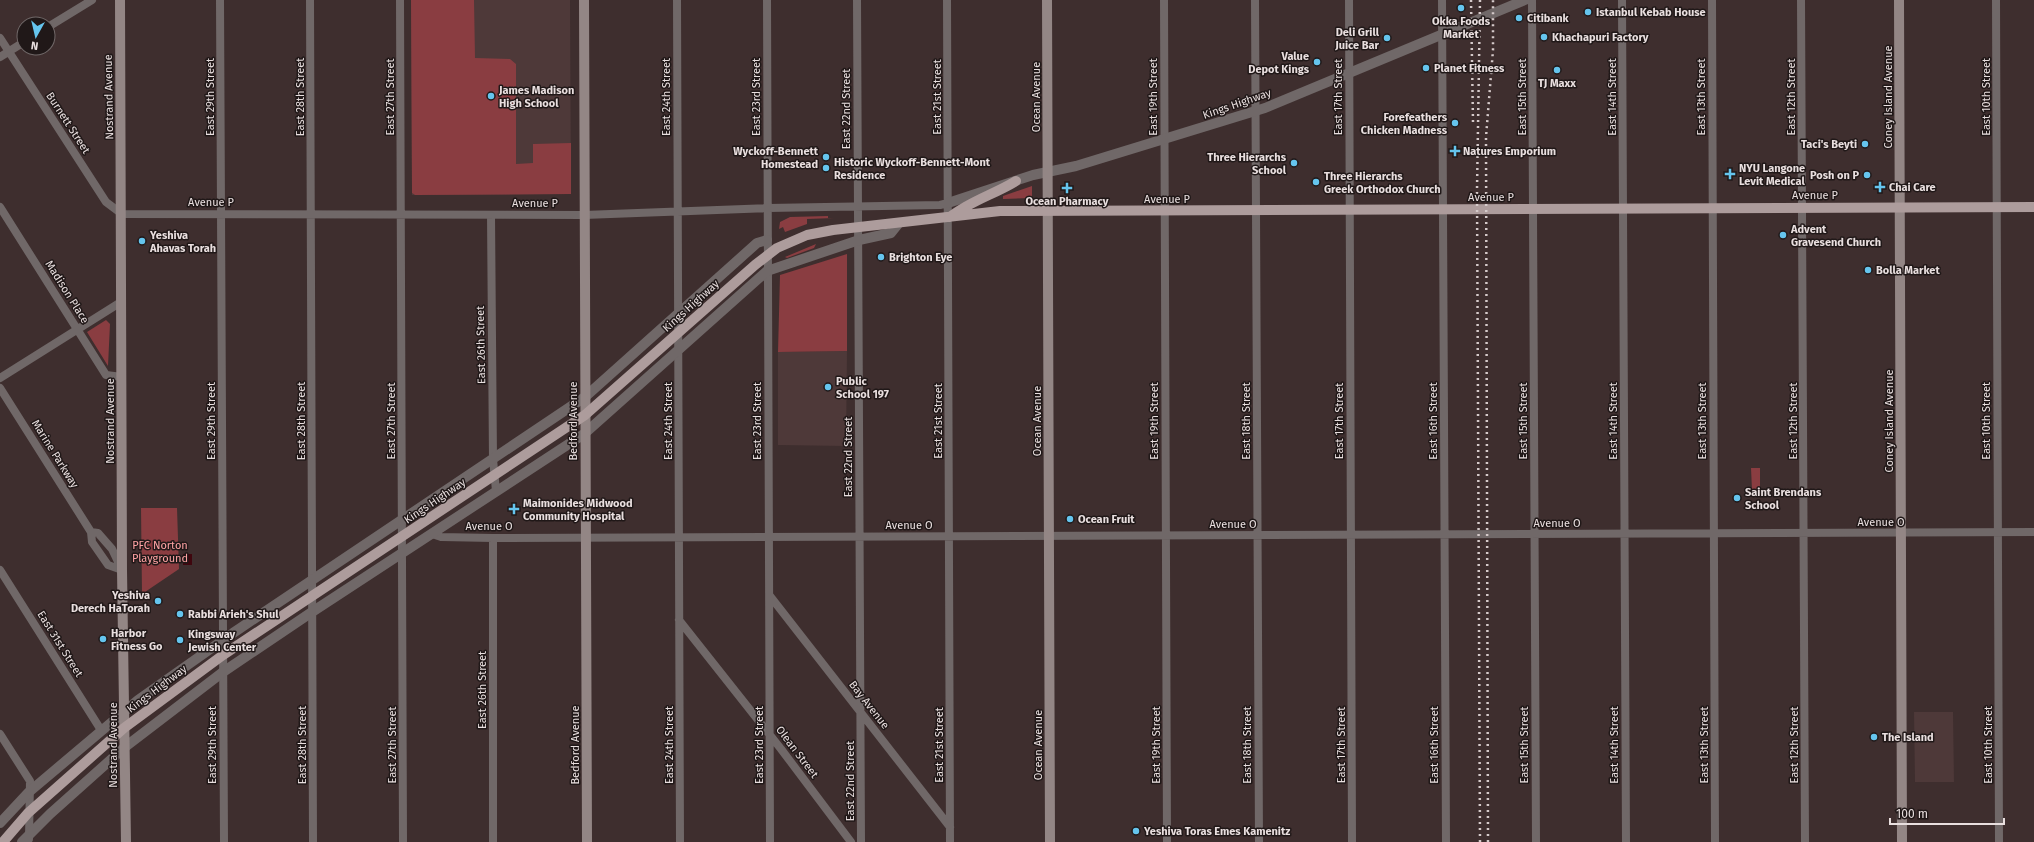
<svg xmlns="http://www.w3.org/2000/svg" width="2034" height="842" font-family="'Fira Sans',sans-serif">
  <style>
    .built { fill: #4e3939 }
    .green { fill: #8a3d41 }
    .water { fill: #3f060e }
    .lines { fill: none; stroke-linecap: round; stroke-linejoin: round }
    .minor { stroke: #706868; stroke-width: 8 }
    .tertiary { stroke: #706868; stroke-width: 10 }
    .secondary { stroke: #938685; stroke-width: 10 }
    .primary { stroke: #ad9c9c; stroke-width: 10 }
    .rail { stroke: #d5caca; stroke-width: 2.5; stroke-dasharray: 2 4; stroke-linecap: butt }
    .poi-dot { fill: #65c5ee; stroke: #201818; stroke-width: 1.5 }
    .labels { text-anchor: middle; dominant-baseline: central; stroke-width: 3; stroke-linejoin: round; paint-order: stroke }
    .poi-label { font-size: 11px; font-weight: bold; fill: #e9dfdf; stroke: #201818; text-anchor: start }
    .street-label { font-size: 11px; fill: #e9dfdf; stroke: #201818 }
    .park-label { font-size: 11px; fill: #ffa3a4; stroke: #201818 }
  </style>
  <rect width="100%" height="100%" fill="#3e2e2e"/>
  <path class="built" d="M411 0H570L571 194 412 195Z
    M847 351 846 446 778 445V352Z
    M1914 712H1953L1954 782H1915Z"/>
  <path class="green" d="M411 0H474L475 58 510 59 516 64V164L533 163V144L571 143V194L415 195 412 193Z
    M1032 186V198L1003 199V196Z
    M828 216V218H834L807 219V224L785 232 783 227 779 229 780 222 790 217Z
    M816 244 814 248 787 258 785 257Z
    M847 254V351L778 352 780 275Z
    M106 320 110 324 108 366 87 332Z
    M1751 468H1760V490H1752Z
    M141 508H177L179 569 142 594Z"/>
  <path class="water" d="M183 554H192V565H183Z"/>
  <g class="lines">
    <path class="minor" d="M220 0 224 842
      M310 0 313 842
      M400 0 403 842
      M677 0 680 842
      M767 0 770 842
      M857 0 861 842
      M947 0 950 842
      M1164 0 1167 842
      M1255 0 1259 842
      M1349 0 1352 842
      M1442 0 1446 842
      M1532 0 1536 842
      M1622 0 1626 842
      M1712 0 1715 842
      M1801 0 1805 842
      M1996 0 1999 842
      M48 27 92 0
      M0 38 106 202 122 214 584 215 768 208 940 205 948 203
      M0 57 24 42
      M0 207 106 375 122 377
      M491 215 493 459 496 491
      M0 378 121 302
      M0 388 91 532 92 542 108 565 122 570
      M91 532 98 533 112 549 121 568
      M432 534 441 537 493 538 2034 532
      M493 538V842
      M0 570 101 730
      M770 596 950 827
      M679 620 781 749 851 842
      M0 734 30 781 29 839"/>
    <path class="tertiary" d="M948 203 1033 175 1076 166 1265 108 1525 0
      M0 823 29 792 138 700 233 633 585 397 757 243 767 240
      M22 842 50 814 125 747 223 672 312 612 584 434 767 271 859 240 891 233 899 223"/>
    <path class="secondary" d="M120 0 122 570 126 842
      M584 0 587 842
      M1047 0 1050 842
      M1899 0 1902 842"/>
    <path class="primary" d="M950 217C970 201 995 194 1016 181
      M3 842 28 813 124 728 223 655 585 415 755 265 777 248 807 235 833 230 1000 211 2034 207"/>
    <path class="rail" d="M1471 0 1473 122
      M1480 0 1477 190 1480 842
      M1488 842 1486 137 1493 50V0"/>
  </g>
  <g class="poi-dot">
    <circle cx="1461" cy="8" r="4"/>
    <circle cx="1588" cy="12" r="4"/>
    <circle cx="1519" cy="18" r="4"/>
    <circle cx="1544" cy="37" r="4"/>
    <circle cx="1387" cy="38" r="4"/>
    <circle cx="1317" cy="62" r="4"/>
    <circle cx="1426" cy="68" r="4"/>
    <circle cx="1557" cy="70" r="4"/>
    <circle cx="491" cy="96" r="4"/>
    <circle cx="1455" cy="123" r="4"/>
    <circle cx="1865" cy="144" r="4"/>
    <path d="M1453 145h4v4h4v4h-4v4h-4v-4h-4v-4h4z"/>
    <circle cx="826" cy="157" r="4"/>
    <circle cx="1294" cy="163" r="4"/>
    <circle cx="826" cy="168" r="4"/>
    <path d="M1728 168h4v4h4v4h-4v4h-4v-4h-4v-4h4z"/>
    <circle cx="1867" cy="175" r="4"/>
    <circle cx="1316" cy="182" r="4"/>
    <path d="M1878 181h4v4h4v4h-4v4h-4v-4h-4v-4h4z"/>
    <path d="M1065 182h4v4h4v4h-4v4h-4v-4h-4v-4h4z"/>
    <circle cx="1783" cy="235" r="4"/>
    <circle cx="142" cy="241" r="4"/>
    <circle cx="881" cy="257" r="4"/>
    <circle cx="1868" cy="270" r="4"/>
    <circle cx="828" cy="387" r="4"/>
    <circle cx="1737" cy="498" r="4"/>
    <path d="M512 503h4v4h4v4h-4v4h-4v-4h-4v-4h4z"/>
    <circle cx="1070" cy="519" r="4"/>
    <circle cx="158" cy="601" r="4"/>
    <circle cx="180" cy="614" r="4"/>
    <circle cx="103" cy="639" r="4"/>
    <circle cx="180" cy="640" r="4"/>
    <circle cx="1874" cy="737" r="4"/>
    <circle cx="1136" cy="831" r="4"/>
  </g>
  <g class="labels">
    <g class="poi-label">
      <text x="1596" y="12">Istanbul Kebab House</text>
      <text x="1527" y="18">Citibank</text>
      <text x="1461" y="21" text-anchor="middle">Okka Foods<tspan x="1461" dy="13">Market</tspan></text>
      <text x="1379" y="32" text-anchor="end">Deli Grill<tspan x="1379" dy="13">Juice Bar</tspan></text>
      <text x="1552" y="37">Khachapuri Factory</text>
      <text x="1309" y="56" text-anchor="end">Value<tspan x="1309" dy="13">Depot Kings</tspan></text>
      <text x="1434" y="68">Planet Fitness</text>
      <text x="1557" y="83" text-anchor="middle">TJ Maxx</text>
      <text x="499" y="90">James Madison<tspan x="499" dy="13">High School</tspan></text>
      <text x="1447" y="117" text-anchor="end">Forefeathers<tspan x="1447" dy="13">Chicken Madness</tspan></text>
      <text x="1857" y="144" text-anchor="end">Taci's Beyti</text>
      <text x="818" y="151" text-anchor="end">Wyckoff-Bennett<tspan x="818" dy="13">Homestead</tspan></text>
      <text x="1463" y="151">Natures Emporium</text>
      <text x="1286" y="157" text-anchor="end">Three Hierarchs<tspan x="1286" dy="13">School</tspan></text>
      <text x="834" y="162">Historic Wyckoff-Bennett-Mont<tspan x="834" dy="13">Residence</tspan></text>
      <text x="1739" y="168">NYU Langone<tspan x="1739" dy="13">Levit Medical</tspan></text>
      <text x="1859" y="175" text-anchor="end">Posh on P</text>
      <text x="1324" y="176">Three Hierarchs<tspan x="1324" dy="13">Greek Orthodox Church</tspan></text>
      <text x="1889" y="187">Chai Care</text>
      <text x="1067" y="201" text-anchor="middle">Ocean Pharmacy</text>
      <text x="1791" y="229">Advent<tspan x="1791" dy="13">Gravesend Church</tspan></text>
      <text x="150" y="235">Yeshiva<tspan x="150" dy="13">Ahavas Torah</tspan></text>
      <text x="889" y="257">Brighton Eye</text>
      <text x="1876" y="270">Bolla Market</text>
      <text x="836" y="381">Public<tspan x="836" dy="13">School 197</tspan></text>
      <text x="1745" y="492">Saint Brendans<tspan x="1745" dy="13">School</tspan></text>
      <text x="523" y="503">Maimonides Midwood<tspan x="523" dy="13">Community Hospital</tspan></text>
      <text x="1078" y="519">Ocean Fruit</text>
      <text x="150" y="595" text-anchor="end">Yeshiva<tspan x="150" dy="13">Derech HaTorah</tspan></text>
      <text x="188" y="614">Rabbi Arieh's Shul</text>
      <text x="111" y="633">Harbor<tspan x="111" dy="13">Fitness Go</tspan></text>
      <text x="188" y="634">Kingsway<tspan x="188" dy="13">Jewish Center</tspan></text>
      <text x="1882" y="737">The Island</text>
      <text x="1144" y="831">Yeshiva Toras Emes Kamenitz</text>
    </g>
    <g class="street-label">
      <text transform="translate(109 97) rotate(-91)">Nostrand Avenue</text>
      <text transform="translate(210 97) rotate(-90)">East 29th Street</text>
      <text transform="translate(300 97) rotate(-90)">East 28th Street</text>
      <text transform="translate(390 97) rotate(-90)">East 27th Street</text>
      <text transform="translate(666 97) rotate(-90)">East 24th Street</text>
      <text transform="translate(756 97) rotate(-90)">East 23rd Street</text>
      <text transform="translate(937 97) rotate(-90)">East 21st Street</text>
      <text transform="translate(1036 97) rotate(-90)">Ocean Avenue</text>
      <text transform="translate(1153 97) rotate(-90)">East 19th Street</text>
      <text transform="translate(1338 97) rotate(-90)">East 17th Street</text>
      <text transform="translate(1522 97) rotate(-90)">East 15th Street</text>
      <text transform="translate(1612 97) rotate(-90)">East 14th Street</text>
      <text transform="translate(1701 97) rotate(-90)">East 13th Street</text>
      <text transform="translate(1791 97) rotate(-90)">East 12th Street</text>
      <text transform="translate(1888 97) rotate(-90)">Coney Island Avenue</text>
      <text transform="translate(1986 97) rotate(-90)">East 10th Street</text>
      <text transform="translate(1237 104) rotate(-19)">Kings Highway</text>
      <text transform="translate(846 109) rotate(-90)">East 22nd Street</text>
      <text transform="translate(68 123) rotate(57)">Burnett Street</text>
      <text x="1815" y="195">Avenue P</text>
      <text x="1491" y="197">Avenue P</text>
      <text x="1167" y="199">Avenue P</text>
      <text x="211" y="202">Avenue P</text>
      <text x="535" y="203">Avenue P</text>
      <text transform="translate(67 292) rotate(58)">Madison Place</text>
      <text transform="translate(691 306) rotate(-42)">Kings Highway</text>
      <text transform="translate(481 345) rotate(-91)">East 26th Street</text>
      <text transform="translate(110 421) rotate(-90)">Nostrand Avenue</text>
      <text transform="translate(211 421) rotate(-90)">East 29th Street</text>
      <text transform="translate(301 421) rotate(-90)">East 28th Street</text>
      <text transform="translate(391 421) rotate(-90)">East 27th Street</text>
      <text transform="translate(573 421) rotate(-90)">Bedford Avenue</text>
      <text transform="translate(668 421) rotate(-90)">East 24th Street</text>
      <text transform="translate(757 421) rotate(-90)">East 23rd Street</text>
      <text transform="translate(938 421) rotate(-90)">East 21st Street</text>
      <text transform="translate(1037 421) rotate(-90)">Ocean Avenue</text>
      <text transform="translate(1154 421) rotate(-90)">East 19th Street</text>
      <text transform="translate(1246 421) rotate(-90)">East 18th Street</text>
      <text transform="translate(1339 421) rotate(-90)">East 17th Street</text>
      <text transform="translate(1433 421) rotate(-90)">East 16th Street</text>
      <text transform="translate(1523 421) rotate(-90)">East 15th Street</text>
      <text transform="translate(1613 421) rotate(-90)">East 14th Street</text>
      <text transform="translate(1702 421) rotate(-90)">East 13th Street</text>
      <text transform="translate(1793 421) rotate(-90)">East 12th Street</text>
      <text transform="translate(1889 421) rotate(-90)">Coney Island Avenue</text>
      <text transform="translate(1986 421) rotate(-90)">East 10th Street</text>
      <text transform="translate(55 454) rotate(58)">Marine Parkway</text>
      <text transform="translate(848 457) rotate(-90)">East 22nd Street</text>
      <text transform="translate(435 501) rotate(-34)">Kings Highway</text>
      <text x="1881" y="522">Avenue O</text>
      <text x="1557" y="523">Avenue O</text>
      <text x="1233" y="524">Avenue O</text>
      <text x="909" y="525">Avenue O</text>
      <text x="489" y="526">Avenue O</text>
      <text transform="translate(60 644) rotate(58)">East 31st Street</text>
      <text transform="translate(157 689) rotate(-37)">Kings Highway</text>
      <text transform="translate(482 690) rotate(-90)">East 26th Street</text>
      <text transform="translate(869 705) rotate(52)">Bay Avenue</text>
      <text transform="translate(113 745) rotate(-90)">Nostrand Avenue</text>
      <text transform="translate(212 745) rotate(-90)">East 29th Street</text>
      <text transform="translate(302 745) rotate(-90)">East 28th Street</text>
      <text transform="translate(392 745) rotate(-90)">East 27th Street</text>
      <text transform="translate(575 745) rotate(-90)">Bedford Avenue</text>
      <text transform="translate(669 745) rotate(-90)">East 24th Street</text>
      <text transform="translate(759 745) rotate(-90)">East 23rd Street</text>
      <text transform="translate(939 745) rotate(-90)">East 21st Street</text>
      <text transform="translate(1038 745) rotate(-90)">Ocean Avenue</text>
      <text transform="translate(1156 745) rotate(-90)">East 19th Street</text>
      <text transform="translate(1247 745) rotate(-90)">East 18th Street</text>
      <text transform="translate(1341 745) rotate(-90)">East 17th Street</text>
      <text transform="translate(1434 745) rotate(-90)">East 16th Street</text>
      <text transform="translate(1524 745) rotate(-90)">East 15th Street</text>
      <text transform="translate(1614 745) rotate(-90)">East 14th Street</text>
      <text transform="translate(1704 745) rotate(-90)">East 13th Street</text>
      <text transform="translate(1794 745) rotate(-90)">East 12th Street</text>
      <text transform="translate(1988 745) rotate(-90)">East 10th Street</text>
      <text transform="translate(797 752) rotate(53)">Olean Street</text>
      <text transform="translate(850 781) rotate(-90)">East 22nd Street</text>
    </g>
    <g class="park-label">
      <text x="160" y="545">PFC Norton<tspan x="160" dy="13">Playground</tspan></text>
    </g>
  </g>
  <g transform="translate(36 36) rotate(188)"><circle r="19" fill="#201818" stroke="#706868"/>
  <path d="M0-3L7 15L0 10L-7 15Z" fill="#65c5ee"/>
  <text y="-6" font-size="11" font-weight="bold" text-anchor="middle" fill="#e9dfdf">N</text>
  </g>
  <path d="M1890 818v6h114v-6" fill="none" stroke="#e9dfdf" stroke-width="2"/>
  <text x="1896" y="818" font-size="12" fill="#e9dfdf" stroke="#201818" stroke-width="3" paint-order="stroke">100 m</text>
</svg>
